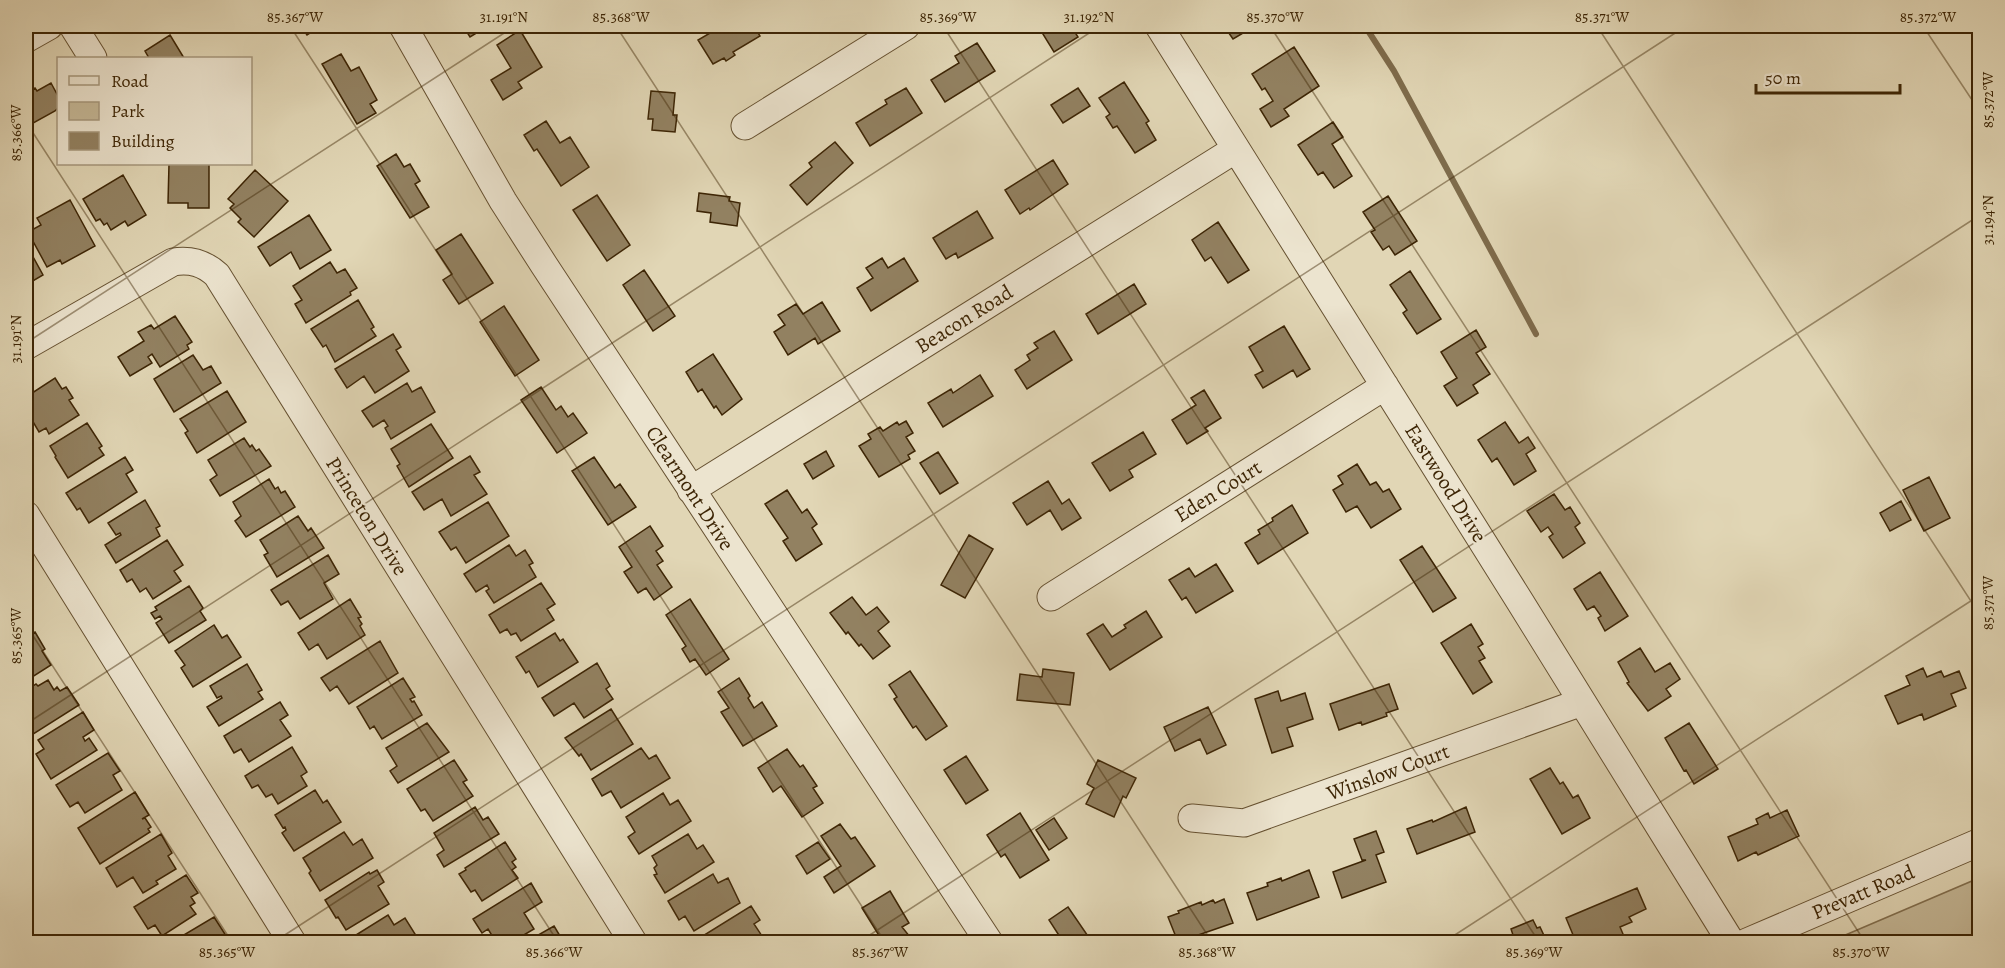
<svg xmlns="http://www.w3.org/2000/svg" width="2005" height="968" font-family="Alegreya,serif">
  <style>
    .green { fill: #c5b897; stroke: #816e4e; stroke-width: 1.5 }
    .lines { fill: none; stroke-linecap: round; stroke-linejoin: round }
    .stream { stroke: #7e6b4b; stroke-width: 6 }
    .building { fill: #928161; stroke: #3d2505; stroke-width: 1.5 }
    .minor-casing { stroke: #665131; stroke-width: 29 }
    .minor { stroke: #ece4cf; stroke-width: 27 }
    .ticks { fill: none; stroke: #3d2505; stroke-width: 1.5; stroke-opacity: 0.45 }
    .labels { text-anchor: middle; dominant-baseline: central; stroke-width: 4.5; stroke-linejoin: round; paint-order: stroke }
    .street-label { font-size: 21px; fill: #3d2505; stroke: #ece4cf }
    .neatline { fill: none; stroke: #3d2505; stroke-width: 2 }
    .ticks-label { font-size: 15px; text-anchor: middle; fill: #3d2505 }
  </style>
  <rect width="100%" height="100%" fill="#e1d6b5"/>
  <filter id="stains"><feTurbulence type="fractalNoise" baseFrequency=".00333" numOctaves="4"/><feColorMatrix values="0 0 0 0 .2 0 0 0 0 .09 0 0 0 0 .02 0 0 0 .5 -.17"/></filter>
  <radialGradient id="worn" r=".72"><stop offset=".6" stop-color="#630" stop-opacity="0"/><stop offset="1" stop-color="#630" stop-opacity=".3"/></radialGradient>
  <path class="green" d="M1979 878V942H1829Z"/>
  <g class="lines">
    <path class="stream" d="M1365 26 1394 71 1536 334"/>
  </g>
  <path class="building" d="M301 26H321L307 35Z
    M463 26H488L470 37Z
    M722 26H754L760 36 733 52 735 55 726 61 724 58 713 64 698 40Z
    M1038 26H1071L1078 37 1054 52Z
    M1224 26H1255L1233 39Z
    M520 30 542 67 518 82 522 88 503 100 491 80 511 68 497 45Z
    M170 35 184 58H149L145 51Z
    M977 43 995 71 945 102 931 80 959 63 955 56Z
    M1294 47 1319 86 1284 109 1289 116 1271 127 1260 109 1273 101 1265 88 1262 90 1252 74Z
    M341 54 351 71 359 67 377 100 370 104 376 113 357 124 322 64Z
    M1124 82 1149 121 1146 123 1156 140 1135 153 1117 126 1113 128 1106 117 1110 114 1099 98Z
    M51 83 58 96V108L55 111 26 127V93L35 88 37 91Z
    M906 88 922 113 870 146 856 123 887 104 885 100Z
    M1078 88 1090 106 1063 123 1051 105Z
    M651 91 675 93 673 115H677L675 132 652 130 653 119H648Z
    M546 121 560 143 570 137 589 167 561 186 537 149 534 151 524 135Z
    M1333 122 1343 137 1332 144 1352 176 1334 188 1323 172 1318 175 1298 145Z
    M835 142 853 163 807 205 790 185 812 167 809 163Z
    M396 154 404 167 410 164 420 181 415 184 429 207 410 218 377 166Z
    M1053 160 1068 184 1030 210 1029 208 1020 214 1005 190Z
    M169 164H209V208H188V203H168Z
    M255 170 288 201 254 237 238 222 241 219 230 208 234 204 228 199Z
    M123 175 146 215 128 226 125 221 111 230 107 223 104 225 100 219 96 221 83 199Z
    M699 193 730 197 729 201 740 203 737 226 710 222 711 213 697 211Z
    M597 195 630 245 607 261 573 210Z
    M1388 196 1417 241 1395 255 1389 246 1383 250 1371 232 1375 230 1363 212Z
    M70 200 95 246 62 264 60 260 47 267 28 232 41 225 37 218Z
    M977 211 993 238 958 258 956 253 946 259 933 238Z
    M309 215 331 250 300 269 291 252 270 266 258 247Z
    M1218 222 1249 270 1228 283 1211 257 1205 261 1192 240Z
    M461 234 493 283 459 304 443 280 452 274 436 250Z
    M26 244 43 275 26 285Z
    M882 258 888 268 904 258 918 281 871 311 857 288 873 278 866 268Z
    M330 262 337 273 345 269 357 288 350 292 351 295 306 323 295 304 302 300 293 286Z
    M644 270 675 316 653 331 623 285Z
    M1410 271 1441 319 1417 334 1403 313 1407 310 1390 285Z
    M1134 284 1146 304 1098 334 1086 314Z
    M358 300 374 327 371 329 376 336 335 362 326 345 323 347 311 329Z
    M822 302 840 331 818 344 815 338 788 355 774 332 785 325 778 315 796 304 803 314Z
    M504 306 539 360 515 376 480 322Z
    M175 316 192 342 187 345 189 349 160 367 152 354 148 357 152 363 130 376 118 357 144 341 138 332 151 325 154 329Z
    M1284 326 1310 369 1297 377 1293 370 1263 388 1255 375 1263 371 1249 347Z
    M1476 330 1486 347 1476 353 1490 374 1473 385 1478 393 1457 406 1444 386 1457 378 1441 352Z
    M1054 331 1072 360 1027 389 1015 370 1030 360 1027 355 1038 348 1034 343Z
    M393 334 401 347 396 350 409 371 375 393 364 376 347 388 335 369Z
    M713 354 742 399 722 415 716 406 714 408 702 389 698 392 686 372Z
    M193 355 203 370 211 366 221 383 174 412 154 379Z
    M980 375 993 396 943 427 928 403 951 389 953 393Z
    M55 378 62 389 66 387 73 398 69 400 79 415 49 434 46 428 39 432 32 420 28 422 26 418V397Z
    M407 383 412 392 421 387 435 412 391 439 385 428 388 426 384 420 373 427 362 411Z
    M541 387 556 410 561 406 568 417 573 413 587 433 557 453 521 400Z
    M1204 390 1221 418 1205 428 1208 431 1187 444 1172 420 1196 405 1191 398Z
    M227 391 246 422 197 453 185 433 188 431 180 419Z
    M906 421 913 433 906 437 915 451 908 455 910 459 879 477 859 446 871 439 868 434 880 427 883 431 897 422 899 425Z
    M1505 422 1519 443 1528 437 1535 448 1526 454 1536 471 1514 485 1497 458 1492 462 1478 440Z
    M87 423 102 446 99 448 104 455 68 478 55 457 56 456 50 446Z
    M431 424 453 458 409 487 397 466 400 464 391 449Z
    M1143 432 1156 454 1129 470 1133 477 1110 491 1092 463Z
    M244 438 250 447 252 445 256 451 259 449 271 466 220 496 210 480 217 475 208 460Z
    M826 451 834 466 813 479 804 464Z
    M938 452 958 483 940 494 920 463Z
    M470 456 480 472 474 475 487 494 451 516 442 499 424 510 412 492Z
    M125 457 133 470 126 474 137 492 89 523 80 508 77 510 66 493Z
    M594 457 615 488 620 484 636 507 608 525 572 471Z
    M1357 464 1370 485 1376 482 1383 492 1389 489 1401 509 1371 528 1357 506 1346 512 1333 490 1343 484 1338 476Z
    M1929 477 1950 518 1924 531 1903 490Z
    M269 479 275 489 278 487 281 493 285 491 295 507 246 537 235 521 241 516 233 502Z
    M1048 481 1062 504 1069 499 1081 518 1062 530 1050 510 1027 525 1013 503Z
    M787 490 802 513 807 509 817 524 812 528 822 544 796 561 783 541 788 538 765 504Z
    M1554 494 1565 510 1570 507 1580 523 1575 527 1585 543 1563 558 1549 537 1553 534 1548 527 1541 532 1527 511Z
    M145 500 160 526 156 528 160 536 116 563 105 545 121 535 120 533 116 535 108 523Z
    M1901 501 1911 520 1890 531 1880 513Z
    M488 502 509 536 466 563 456 547 451 550 439 532Z
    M1292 505 1308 533 1258 564 1245 543 1260 534 1258 530 1273 521 1272 518Z
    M298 516 308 531 311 528 324 548 277 577 264 555 268 553 260 540Z
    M650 526 663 546 656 551 663 561 657 565 672 587 654 600 646 588 638 593 624 572 632 567 619 547Z
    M969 535 993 549 965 598 941 585Z
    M167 540 183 565 174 571 181 581 153 599 146 588 140 592 132 579 127 582 120 570Z
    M509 545 516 556 525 550 533 563 529 565 536 577 494 603 486 591 489 589 487 585 476 592 464 574Z
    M1422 546 1456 598 1433 612 1400 560Z
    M328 555 339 574 324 583 333 599 300 619 288 601 281 605 271 590Z
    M1216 564 1233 591 1196 613 1186 597 1182 600 1169 580 1189 568 1195 577Z
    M1600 572 1628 616 1605 631 1598 618 1601 616 1594 606 1587 610 1574 589Z
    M541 583 555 604 547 609 554 620 521 641 516 633 511 635 507 629 500 633 489 615Z
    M189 586 203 608 200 611 206 620 169 643 156 623 162 619 160 616 155 619 151 613 157 610 155 607Z
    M852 597 866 615 877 607 889 622 878 631 890 646 873 659 861 644 859 646 848 632 846 634 830 613Z
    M350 599 361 617 358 618 362 624 360 626 365 635 327 659 318 644 309 650 298 633Z
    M690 599 729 659 706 675 695 659 690 662 682 649 686 646 666 615Z
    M1146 611 1162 637 1110 670 1087 634 1103 624 1112 637 1126 628 1124 625Z
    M1471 624 1483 644 1478 647 1485 658 1479 661 1492 682 1473 694 1441 643Z
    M214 625 222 638 227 635 241 657 193 687 181 668 185 665 175 651Z
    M35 632 45 649 42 651 51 665 26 681V637Z
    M555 633 560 641 563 639 578 662 538 687 529 671 526 673 516 657Z
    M380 641 398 673 349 704 337 686 330 691 321 678Z
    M1640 648 1655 672 1670 663 1680 679 1666 689 1671 696 1648 711 1627 683 1629 682 1618 662Z
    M597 663 610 686 606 689 613 699 584 718 574 703 554 716 542 698Z
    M247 664 262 690 258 692 263 699 219 726 207 707 222 698 221 696 217 698 210 686Z
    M1923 668 1927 677 1941 671 1944 677 1959 671 1966 688 1951 694 1956 706 1924 720 1922 714 1898 724 1885 696 1910 685 1906 676Z
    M1043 669 1074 673 1070 705 1017 700 1020 674 1042 677Z
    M910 671 947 726 926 740 916 726 913 728 894 699 897 697 889 685Z
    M403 678 415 697 410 699 412 702 414 701 422 715 382 739 374 726 370 729 357 707Z
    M739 678 750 696 748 698 754 708 762 702 777 726 743 746 721 712 729 708 718 692Z
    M48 680 54 690 57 687 60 691 67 687 79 705 27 738 26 691 36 684 38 686Z
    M1389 684 1398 709 1386 713 1387 716 1362 725 1361 722 1339 730 1330 704Z
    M1278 691 1281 701 1305 693 1313 719 1287 728 1293 746 1272 753 1255 699Z
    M280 702 288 715 280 720 291 736 249 762 241 749 234 753 224 736Z
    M1208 707 1226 745 1207 754 1200 739 1175 751 1164 727Z
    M611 709 633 744 591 770 581 754 579 756 565 738Z
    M83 712 94 730 83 737 85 741 89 738 97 750 51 779 36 754 44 749 38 740Z
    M427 723 449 752 398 783 390 771 397 766 386 748Z
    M1689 723 1718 769 1694 784 1686 770 1684 771 1665 738Z
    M292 747 307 772 301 776 307 786 278 804 272 794 266 797 258 785 252 788 245 776Z
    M641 748 649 759 656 755 670 778 621 808 611 791 602 796 592 779Z
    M787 749 800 767 803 765 817 786 813 788 823 803 802 817 781 786 773 792 758 768Z
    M108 753 120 771 113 775 122 790 85 813 78 802 70 807 56 785Z
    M966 756 988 790 966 804 944 770Z
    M454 760 467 780 463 782 473 796 433 821 425 809 421 811 407 789Z
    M1098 760 1136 778 1126 798 1123 796 1114 817 1086 804 1094 788 1087 784Z
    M1550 768 1560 784 1563 782 1573 798 1578 795 1590 818 1562 834 1530 779Z
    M315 790 323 803 327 800 341 822 294 851 282 833 286 830 285 827 283 828 275 815Z
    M135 792 149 815 142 819 145 818 151 827 148 829 150 832 100 864 78 828Z
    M663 793 670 805 678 800 691 821 639 854 628 837 635 832 626 817Z
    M475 807 483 820 488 817 499 834 444 867 437 855 444 850 434 833Z
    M1466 807 1475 832 1417 854 1407 829 1432 820 1433 822Z
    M1787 810 1799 836 1758 855 1756 852 1738 861 1728 837 1758 824 1756 819 1768 813 1770 818Z
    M1020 813 1049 860 1020 878 1005 854 1001 857 987 835Z
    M1054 818 1067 838 1049 850 1036 830Z
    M840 824 851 839 855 837 875 866 834 893 824 877 841 866 821 836Z
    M1376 831 1384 852 1376 855 1386 882 1342 898 1333 872 1366 860H1362L1354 839Z
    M344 832 353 845 362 839 373 858 320 891 309 873 311 871 303 858Z
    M161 834 172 853 168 856 176 869 156 881 158 884 143 893 133 877 117 887 106 868Z
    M688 834 697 849 703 845 714 862 665 893 654 875 657 874 654 868 657 865 652 856Z
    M505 842 516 859 512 862 516 867 512 870 518 878 482 901 475 890 471 892 459 874 466 870 465 868Z
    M818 842 830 859 807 874 796 856Z
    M377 870 384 882 378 886 389 904 346 930 338 917 336 918 325 900 369 872 370 874Z
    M1309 870 1319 897 1257 920 1247 893 1268 886 1267 883 1281 878 1282 881Z
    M713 874 718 883 728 878 740 903 694 931 685 916 679 920 668 901Z
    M186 875 198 893 191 897 195 903 190 906 196 914 162 936 155 925 148 929 134 907Z
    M531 883 542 902 524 913 534 929 512 942H496L488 929 482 933 473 919Z
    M1637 888 1646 909 1629 917 1632 922 1620 927 1623 934 1602 942 1598 937 1585 942H1576L1566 918Z
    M890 891 909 923 902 927 914 942H883L862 908Z
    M1224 899 1233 923 1178 942 1168 917 1179 913 1178 911 1201 902 1202 905 1213 900 1215 903Z
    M751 906 760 920 754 924 766 942H693Z
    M1068 907 1092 942H1058L1062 940 1049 920Z
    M388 915 394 925 405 918 420 942H350L348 940Z
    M214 917 230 942H172Z
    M1533 920 1537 928 1540 927 1547 942H1504L1514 938 1511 929Z
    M554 926 560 936 558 937 561 942H526Z"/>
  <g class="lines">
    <g class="minor-casing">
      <path id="minor" d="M73 26 93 58
        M403 26 503 201 544 265 989 942
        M1159 26 1519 600 1731 942
        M26 39 49 26
        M745 126 906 26
        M26 346 173 262C191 259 204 263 217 275L633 942
        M691 490 1236 149
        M26 515 292 942
        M1051 597 1385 386
        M1192 818 1244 823 1582 702
        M1747 942 1980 842"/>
    </g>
    <use href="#minor" class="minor"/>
  </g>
  <path class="ticks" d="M290 26 885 942M616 26 1212 942M943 26 1539 942M1270 26 1865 942M1597 26 1980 615M1923 26 1980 112M26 122 558 942M26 343 515 26M26 625 232 942M26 724 1100 26M274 942 1686 26M859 942 1980 215M1444 942 1980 595"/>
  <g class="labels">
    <g class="street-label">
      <text transform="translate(964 319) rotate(-32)">Beacon Road</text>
      <text transform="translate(1446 483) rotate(58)">Eastwood Drive</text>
      <text transform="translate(690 488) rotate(57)">Clearmont Drive</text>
      <text transform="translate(1218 491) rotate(-32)">Eden Court</text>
      <text transform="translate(367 516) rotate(58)">Princeton Drive</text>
      <text transform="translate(1388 772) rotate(-20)">Winslow Court</text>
      <text transform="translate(1863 892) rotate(-23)">Prevatt Road</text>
    </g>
  </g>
  <rect width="2005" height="968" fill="none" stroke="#e1d6b5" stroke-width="66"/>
  <rect x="57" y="57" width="195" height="108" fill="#ece4cf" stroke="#a6987e" stroke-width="1.5"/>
  <rect x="69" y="76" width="30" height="9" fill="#ece4cf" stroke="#a6987e" stroke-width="1.5"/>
  <text x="111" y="87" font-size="18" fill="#3d2505">Road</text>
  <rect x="69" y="102" width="30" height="18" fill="#c5b897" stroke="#a6987e" stroke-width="1.5"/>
  <text x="111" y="117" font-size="18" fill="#3d2505">Park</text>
  <rect x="69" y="132" width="30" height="18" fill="#928161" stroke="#a6987e" stroke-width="1.5"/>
  <text x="111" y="147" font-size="18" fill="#3d2505">Building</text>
  <path d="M1756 84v9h144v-9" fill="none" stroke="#3d2505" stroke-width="3"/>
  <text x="1765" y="84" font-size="18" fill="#3d2505" stroke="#ece4cf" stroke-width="4.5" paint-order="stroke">50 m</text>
  <rect x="33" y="33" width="1939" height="902" class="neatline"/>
  <g class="ticks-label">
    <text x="295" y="22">85.367°W</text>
    <text x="504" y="22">31.191°N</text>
    <text x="621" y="22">85.368°W</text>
    <text x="948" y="22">85.369°W</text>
    <text x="1089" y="22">31.192°N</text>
    <text x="1275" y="22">85.370°W</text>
    <text x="1602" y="22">85.371°W</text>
    <text x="1928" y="22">85.372°W</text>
    <text transform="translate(1988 100) rotate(-90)" y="5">85.372°W</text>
    <text transform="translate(16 133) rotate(-90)" y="5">85.366°W</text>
    <text transform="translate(1988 220) rotate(-90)" y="5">31.194°N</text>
    <text transform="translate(16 339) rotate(-90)" y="5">31.191°N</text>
    <text transform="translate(1988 603) rotate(-90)" y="5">85.371°W</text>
    <text transform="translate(16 636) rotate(-90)" y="5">85.365°W</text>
    <text x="227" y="957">85.365°W</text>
    <text x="554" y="957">85.366°W</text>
    <text x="880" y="957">85.367°W</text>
    <text x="1207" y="957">85.368°W</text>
    <text x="1534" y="957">85.369°W</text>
    <text x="1861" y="957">85.370°W</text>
  </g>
  <rect width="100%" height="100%" filter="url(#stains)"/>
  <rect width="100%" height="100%" fill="url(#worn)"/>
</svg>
